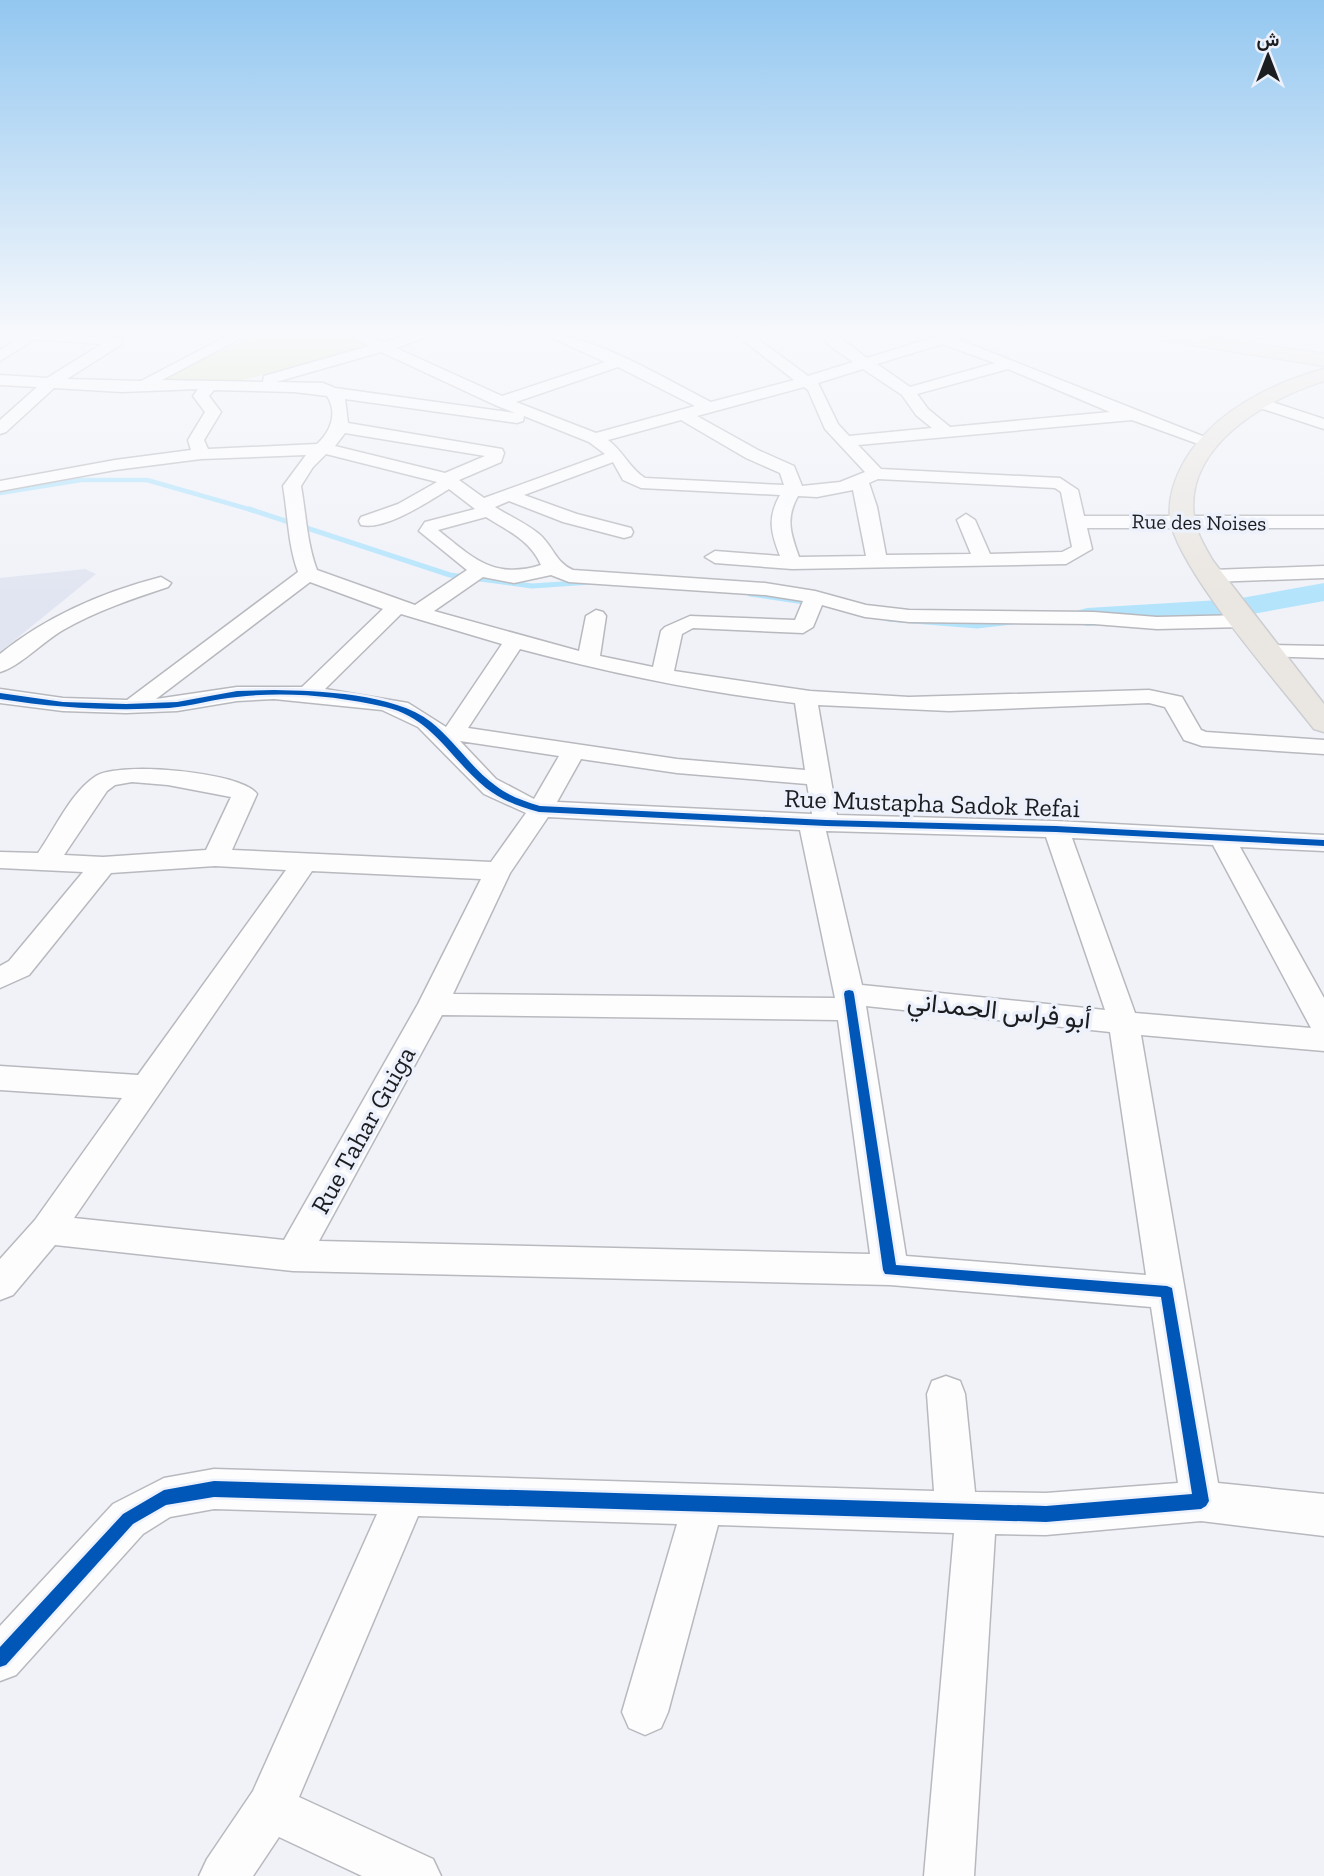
<svg xmlns="http://www.w3.org/2000/svg" width="1324" height="1876" font-family="'Zilla Slab',Vazirmatn,serif">
  <style>
    .built { fill: #e1e5f1 }
    .green { fill: #dbe4be }
    .lines { fill: none; stroke-linecap: round; stroke-linejoin: round }
    .stream-far1 { stroke: #b3e4fc; stroke-width: 4.5 }
    .stream { stroke: #b3e4fc; stroke-width: 5 }
    .river { fill: #b3e4fc; fill-rule: evenodd }
    .minor-casing { stroke: #b8b9be; stroke-width: 3 }
    .major-casing { stroke: #cccdd0; stroke-width: 3 }
    .minor { fill: #fdfdfe; fill-rule: evenodd }
    .major { fill: #eae6e1; fill-rule: evenodd }
    .cycleway-casing { stroke: #edf1fb; stroke-width: 5 }
    .cycleway { fill: #0057b8; fill-rule: evenodd }
    .labels { text-anchor: middle; dominant-baseline: central; stroke-width: 7; stroke-linejoin: round; paint-order: stroke }
    .far-street-label { font-size: 21px; fill: #1c1d21; stroke: #edf1fb }
    .street-label { font-size: 26px; fill: #1c1d21; stroke: #edf1fb }
  </style>
  <rect width="100%" height="100%" fill="#f0f2f8"/>
  <path class="built" d="M85 569 96 574 0 652V578Z"/>
  <path class="green" d="M257 334H348L367 343V346L240 381 163 379Z"/>
  <g class="lines">
    <path class="stream-far1" d="M0 493 81 480H147L255 511"/>
    <path class="stream" d="M249 509 450 575 532 586 592 582
      M750 594 811 603
      M888 619 977 626 1012 622"/>
    <path class="river" d="M1324 583V601L1236 617 1087 626 1076 623 1072 617 1076 611 1087 608 1236 599Z"/>
    <g class="minor-casing">
      <path id="minor" d="M25 334 122 338V344L67 379 141 381 231 334H249L162 380 263 382 264 376 369 346 348 334H366L384 342 412 334H435L396 348 502 396 605 362 543 334C591 333 667 380 711 402L794 380 735 334H751L808 376 853 362 830 346 821 334H835L867 358 944 334H966L957 339 1215 441 1207 446 1201 445 1132 420 858 445 881 469 1060 478 1078 490 1084 516H1324V528H1087L1092 549 1066 564 792 569 715 563 705 557 715 551 780 556C771 533 767 518 780 495L641 488 623 480 613 462 524 495 577 514 631 528 633 532 631 536 624 538 563 522 509 501 495 507C509 516 526 523 539 534 553 546 556 563 573 570L765 583 815 591 866 605 909 610 1094 612 1157 617 1244 615 1254 621 1244 627 1157 629 1094 624 909 622 865 617 822 605 813 627 803 633 693 628 682 634 674 671 810 691 909 697 1149 690 1182 697 1201 730 1206 732 1324 740V754L1202 746 1184 740 1165 707 1149 703 949 711 818 705 837 815 1056 821 1324 835V851L1240 847 1324 998V1051L1141 1035 1218 1483 1324 1494V1536L1201 1521 1046 1535 995 1534 974 1876H924L954 1533 718 1525 668 1712 661 1728 645 1735 629 1728 622 1712 677 1524 418 1516 299 1797 433 1859 441 1876H362L279 1837 253 1876H199L207 1859 253 1791 377 1514 214 1509 170 1517 143 1534 16 1675 0 1681V1626L113 1504 164 1478 214 1469 934 1491 927 1394 932 1381 946 1376 960 1381 965 1394 975 1492 1046 1493 1178 1483 1151 1307 890 1285 293 1271 55 1245 13 1295 0 1300V1259L35 1220 122 1098 0 1090V1066L138 1075 286 870 215 866 111 873 29 975 0 988V966L9 961 83 872 0 868V852L38 853C55 829 71 792 96 776 120 761 242 772 257 794L232 850 491 862 526 813 484 794 418 727 382 710 274 699 237 701 177 711 126 713 63 711 0 703V689L63 698 127 700 298 572C288 545 288 515 283 486L306 455 201 459 115 470 0 491V481L115 460 191 450 188 440 205 412 193 396 198 389 122 392 54 388 6 432 0 434V420L37 387 0 385V375L47 378 102 344 35 339 0 361V350ZM942 344 995 363 910 387 877 364ZM381 352 495 405 515 413 335 388 323 383 276 382ZM618 367 695 406 596 433 516 402ZM863 369 902 395 916 415 932 428 849 436 838 424 818 383ZM1008 369 1110 412 950 427 928 409 917 394ZM804 387 808 390 825 429 865 472 840 482 802 486 794 466 758 450 697 416ZM214 390 294 392 327 396C338 413 331 431 317 444L208 449 204 440 221 412 209 396ZM345 399 517 423 523 421 524 416 589 442 605 454 484 498 459 480 501 462 504 453 502 449 348 423ZM681 420 746 458 780 473 784 485 645 478C630 469 623 451 608 440ZM345 433 485 456 445 473 335 446ZM326 454 437 482 398 504 361 517 359 521 361 525C385 531 429 501 449 489L475 509 425 522 419 531 467 570 415 605 317 570C307 544 306 514 301 486L313 467ZM878 479 1055 488 1061 492 1072 547 1062 552 990 554 975 520 966 514 957 520 971 554 886 555 877 507 869 483ZM853 490 866 556 799 557C791 534 785 519 798 496L817 497ZM486 517C508 531 530 540 541 565 494 580 473 558 438 530ZM551 575 569 582 765 595 803 601 795 620 690 616 665 627 661 631 653 667 600 656 606 616 603 612 596 610 586 616 579 651 434 611 483 577 514 583ZM310 582 383 609 302 687H237L156 699ZM401 614 502 644 446 727 408 703 325 689ZM520 649C610 673 701 692 795 703L805 770 677 759 468 728ZM460 741 559 756 534 799 496 779ZM581 759 677 773 807 784 812 814 557 802ZM132 782 168 785 231 797 206 850 103 857 64 855 107 791 115 785ZM548 817 800 830 835 998 453 994 510 873ZM826 831 1046 837 1105 1010 862 985ZM1072 838 1213 845 1311 1028 1135 1013ZM312 871 481 879 418 1004 284 1240 74 1218ZM866 1006 1110 1032 1146 1275 906 1256ZM442 1015 838 1020 870 1254 319 1241Z
        M1260 398 1324 419V429L1254 406V400Z
        M1324 566V578L1212 582 1202 576 1212 570Z
        M161 577 171 583 168 587C132 599 96 611 63 630 44 641 19 667 0 672V654C47 616 103 592 161 577Z
        M1269 645 1324 646V658L1261 656 1258 651 1261 646Z"/>
    </g>
    <g class="major-casing">
      <path id="major" d="M1147 334H1190L1324 354V366L1156 339Z
        M1324 369V381C1266 399 1184 446 1194 517 1196 533 1205 547 1213 561L1324 704V732L1314 729C1280 685 1176 568 1170 518 1167 486 1186 453 1207 432 1237 401 1283 380 1324 369Z"/>
    </g>
    <use href="#minor" class="minor"/>
    <use href="#major" class="major"/>
    <g class="cycleway-casing">
      <path id="cycleway" d="M274 690C319 691 394 693 431 722 455 741 471 768 496 786 509 796 524 801 540 806L826 820 1056 826 1324 840V846L1056 832 826 826 539 812C520 807 501 800 486 788 450 759 433 718 385 707 338 696 285 691 237 697 214 699 192 706 169 708 112 711 56 708 0 699V693L63 702 126 704 177 702 237 691Z
        M849 990 853 991 854 994 896 1265 1167 1286 1172 1288 1209 1501 1206 1506 1201 1509 1046 1522 214 1497 166 1505 133 1524 6 1665 0 1667V1647L123 1514 164 1490 214 1481 1046 1506 1192 1494 1161 1297 885 1274 883 1270 844 994 845 991Z"/>
    </g>
    <use href="#cycleway" class="cycleway"/>
  </g>
  <linearGradient id="sky" x2="0" y2="1"><stop stop-color="#93c7f0"/><stop offset="0.56" stop-color="#f8f9fc"/><stop offset="1" stop-color="#f8f9fc" stop-opacity="0"/></linearGradient>
  <rect width="1324" height="597" fill="url(#sky)"/>
  <g class="labels">
    <g class="far-street-label">
      <text transform="translate(1199 522) rotate(1)">Rue des Noises</text>
    </g>
    <g class="street-label">
      <text transform="translate(932 803) rotate(2)">Rue Mustapha Sadok Refai</text>
      <text transform="translate(999 1010) rotate(6)">أبو فراس الحمداني</text>
      <text transform="translate(363 1130) rotate(-61)">Rue Tahar Guiga</text>
    </g>
  </g>
  <g transform="translate(1268 56)" stroke="#edf1fb" stroke-width="5" paint-order="stroke">
  <path d="M0-5L12 26L0 18L-12 26Z" fill="#1c1d21"/>
  <text y="-10" font-size="19" font-weight="bold" text-anchor="middle" fill="#1c1d21">ش</text>
  </g>
</svg>
